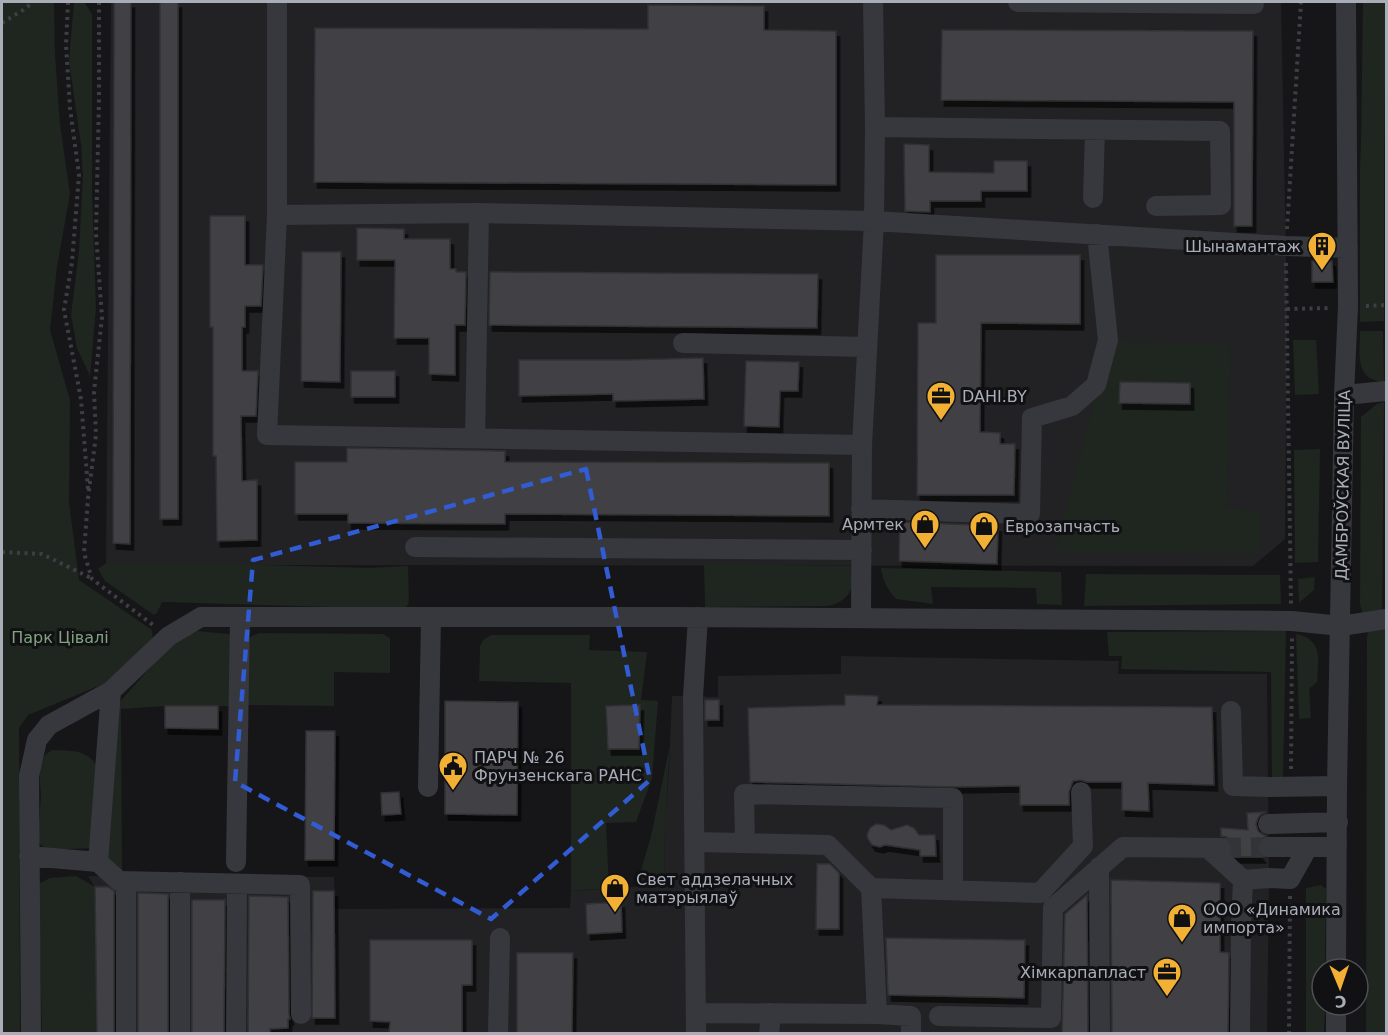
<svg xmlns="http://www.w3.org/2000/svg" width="1388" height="1035" font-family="'DejaVu Sans',sans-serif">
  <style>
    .built { fill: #222225 }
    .green { fill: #1e261f }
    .building { fill: #404145; stroke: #303034; stroke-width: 1.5; filter: url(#shadow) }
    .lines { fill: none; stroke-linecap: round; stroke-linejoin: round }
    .minor-tunnel { stroke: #333438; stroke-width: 20; stroke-dasharray: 20 10; stroke-linecap: butt }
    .path { stroke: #3d3f44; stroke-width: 4; stroke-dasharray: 3 4.5; stroke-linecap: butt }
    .minor { stroke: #37383d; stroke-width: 20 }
    .marked { fill: none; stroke: #325cd3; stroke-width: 4.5; stroke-dasharray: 12 8; stroke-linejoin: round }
    .labels { text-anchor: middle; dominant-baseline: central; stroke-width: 6; stroke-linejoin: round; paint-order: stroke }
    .poi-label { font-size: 16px; fill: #a8adb8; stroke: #111113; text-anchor: start }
    .street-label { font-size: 16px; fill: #a8adb8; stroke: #111113 }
    .park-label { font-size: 16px; fill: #7fa381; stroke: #111113 }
  </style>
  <defs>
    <filter id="shadow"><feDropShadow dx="3.5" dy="6" stdDeviation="0" flood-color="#0009"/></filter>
  </defs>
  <rect width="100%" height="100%" fill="#161618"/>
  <path class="built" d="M111 2H1281L1287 309 1285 539 1253 566 195 565 106 563Z
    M841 656 1119 661 1118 674H1267L1269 878 1267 1033H96L95 887 88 876 130 877H334L335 909 570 908 571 891 664 885 665 823 669 770 672 696 718 697V676L841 674Z"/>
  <path class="green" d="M2 2H54L55 54 60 124 70 194 57 267 50 330 70 400 69 502 79 580 152 630 153 640 108 682 28 715 19 728 20 1034 3 1033Z
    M74 2H84L92 14V191L96 308 90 376 77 348 71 315 79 251 83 176 81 145 69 61Z
    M1363 2H1386L1384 168V321L1360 322V169L1361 142Z
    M1360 331H1383L1384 382C1354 380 1360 353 1360 331Z
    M1293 340H1316L1319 394 1295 395Z
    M1110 341 1231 345 1226 508 1261 511 1259 554 1055 551Z
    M1384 402 1382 626C1369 620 1363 619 1360 604L1361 417 1377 404Z
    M1320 449 1318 562 1295 563 1294 450Z
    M106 563H195L369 568 408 566 409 602 407 606 403 609 162 602 157 613 154 615 105 581 98 569Z
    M704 564 854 566C854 587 852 599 829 606L705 607Z
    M881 568 1061 572 1062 605 1037 604 1036 588 931 587 933 604 896 599C887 589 883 581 881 568Z
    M1086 574 1280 575 1281 604 1084 606Z
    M1315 577 1314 590 1299 603 1298 579Z
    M1386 624V1033L1366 1034 1367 638 1368 631Z
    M197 631 229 634 233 639 231 706H165L121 709 122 870 130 877 104 859 118 704 180 634Z
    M1286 631 1283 780H1272L1271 672 1121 669 1122 656H1109L1107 632Z
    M259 633 383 634 390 638V673L334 672V706L246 705 247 640 252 636Z
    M1296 634C1324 640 1318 660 1317 682L1309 689 1311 718 1299 719Z
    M491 635H590L589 650 647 652 641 700 658 701 652 778 636 822 606 823 609 888 571 891V683L479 681 480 646 483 640Z
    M670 745 665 825 664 883 637 884 651 836Z
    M52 750C75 751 87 749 100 770L92 848 47 850 40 844 38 837 41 797 39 768 45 755Z
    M76 876 95 887 97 1033H42L39 906 40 883 50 878Z
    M1321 885 1326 889 1325 969H1322V1005H1325L1324 1033H1306V888Z"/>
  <path class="building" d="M114 2H131L130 544 113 543Z
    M160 2H178V519H160Z
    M648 5 764 6V30L836 31V185L314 182 315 28 648 29Z
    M942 30 1253 31 1252 226H1234V102L941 100Z
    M904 144 929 145V172L994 173V161H1027V191H981V201H930V212L905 211Z
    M210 216H245V265H263L261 306H245V327H242V371H258L256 416H241L242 481 257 480V540L217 541 216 456H213V327H210Z
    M357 228 404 229V239H450V269H456V272H466L465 325H455V375L429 374V338H394L395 260H357Z
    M302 252H341L340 382 301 381Z
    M936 255H1080V324L981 323 980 432 1000 433V444H1015L1014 495H917L918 323H936Z
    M1312 261H1332L1333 282H1312Z
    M490 272 818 274 817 328 489 325Z
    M703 358 704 399 613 401V394L519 396V360H626Z
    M746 361 799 362 798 391H780L779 427 744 426Z
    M351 371H395V397H351Z
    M1120 382 1190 383V404L1119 403Z
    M347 448 505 451V462L829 463V516L505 514V524L348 523V514H295V462H347Z
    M900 522 998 526 997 564 899 561Z
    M845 695 878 696 877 705 1212 707 1214 785 1148 783 1149 811 1122 810V782H1087L1081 780 1073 781 1069 792V805H1020V786L955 787 750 782 748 708 845 705Z
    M705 700H719V720H705Z
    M445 701 518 702 517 815 445 814Z
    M640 705 639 749H608L606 706Z
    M165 706H218V729L165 728Z
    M306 731H335L334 860H305Z
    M399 792 401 814 382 815 381 793Z
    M1266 812 1261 814 1258 818 1256 824 1258 831 1262 834 1266 836 1259 841 1257 846 1258 852 1262 857H1235L1232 853 1233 848 1231 842 1227 837 1221 836V828L1248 830 1247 813Z
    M876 824 884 825 891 830 907 825 914 828 919 835H935L936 856H920V850L885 845 880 847 872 845 868 839 867 835 870 828Z
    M817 864H830L839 873V929H816Z
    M1111 880 1220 883V952L1229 953 1228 1034H1112Z
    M95 887H108L114 891V1034H97Z
    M313 891H334L335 1018H312Z
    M138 893 168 894V1034H138Z
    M1087 895 1088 1034H1062L1065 914Z
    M249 896 288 897 289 1014 290 1019H288V1028L270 1029V1034H248Z
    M192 900H225L224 1034H192Z
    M621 902 622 932 587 934 586 904Z
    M886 938 1025 940 1024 998 888 995Z
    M370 940H472V985H462V1034H389L390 1022 370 1021Z
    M517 953H573L572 1034H517Z"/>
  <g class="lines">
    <path class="minor-tunnel" d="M1221 848 1269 847"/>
    <path class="path" d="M68 2 66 45 70 108 79 175 72 262 64 310 81 399 88 489
      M99 2V98L96 234 102 317 94 392 96 435 88 498 84 553 92 579 153 625
      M2 23 23 10 33 2
      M1287 229 1301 2
      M1286 263 1291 604
      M1366 306 1386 305
      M1287 309 1332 308
      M2 552 42 554 91 578
      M1291 769 1292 638
      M1289 1034 1290 896"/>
    <path class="minor" d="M277 2V215L267 435 862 445
      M1018 2 1254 4
      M875 127 1220 131 1221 205 1156 206
      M1093 198 1095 130
      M277 215 479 213 874 221 875 127 873 2
      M683 343 867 347
      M1344 395 1386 391
      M475 439 479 213
      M861 509 1030 514 1032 418 1072 406 1096 385 1108 340 1097 234
      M415 547 862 550
      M861 618 862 445 874 221 1286 246 1348 248
      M1231 711 1233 786 1269 787 1337 786
      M428 787 431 618
      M1268 824 1338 822
      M695 842 828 845 871 888 877 1014
      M745 843 744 794 953 798V891
      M1269 847H1337
      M1208 848 1243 880 1269 878 1290 879 1308 847
      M29 856 98 862 111 691
      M98 862 119 881 300 885 301 1014
      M236 862 240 617
      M1099 867 1100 1034
      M126 881V1034
      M180 882V1034
      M871 888 1040 893 1083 846 1081 792
      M1336 969 1337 786 1344 395 1348 307 1346 2
      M696 1013 877 1014 911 1016V1034
      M939 1016 1051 1018 1053 908 1123 847 1221 848
      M31 1034 29 776 37 740 49 725 111 691 169 636 201 617H670L1292 621 1341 626 1386 619
      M236 1034 237 884
      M498 1034 500 938
      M696 1034 693 697 698 617
      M769 1034 771 1013
      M1240 1034 1241 928 1243 880
      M1336 1034V1005"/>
  </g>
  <path class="marked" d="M586 469 650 780 491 919 235 782 253 560Z"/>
  <defs>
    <g id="building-pin" transform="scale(1.5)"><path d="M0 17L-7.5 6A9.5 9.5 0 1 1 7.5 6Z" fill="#f2b134" stroke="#111113"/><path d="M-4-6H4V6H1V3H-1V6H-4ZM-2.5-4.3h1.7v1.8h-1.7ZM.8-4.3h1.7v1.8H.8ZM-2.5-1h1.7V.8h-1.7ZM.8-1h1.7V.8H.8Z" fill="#111"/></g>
    <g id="office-pin" transform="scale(1.5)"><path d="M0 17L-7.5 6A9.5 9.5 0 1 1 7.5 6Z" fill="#f2b134" stroke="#111113"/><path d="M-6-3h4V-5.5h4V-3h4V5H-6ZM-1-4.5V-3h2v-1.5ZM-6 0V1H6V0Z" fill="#111"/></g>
    <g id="shop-pin" transform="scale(1.5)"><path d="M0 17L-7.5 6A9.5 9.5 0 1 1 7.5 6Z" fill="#f2b134" stroke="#111113"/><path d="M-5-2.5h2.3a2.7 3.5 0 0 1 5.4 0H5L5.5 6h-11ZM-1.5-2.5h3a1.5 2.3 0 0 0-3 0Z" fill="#111"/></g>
    <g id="civic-pin" transform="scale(1.5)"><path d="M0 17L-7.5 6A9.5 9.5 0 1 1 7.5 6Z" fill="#f2b134" stroke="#111113"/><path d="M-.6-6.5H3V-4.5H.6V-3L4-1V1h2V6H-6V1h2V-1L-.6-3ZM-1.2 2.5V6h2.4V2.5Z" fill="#111"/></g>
  </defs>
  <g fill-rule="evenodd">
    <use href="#building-pin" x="1322" y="246"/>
    <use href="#office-pin" x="941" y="396"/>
    <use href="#shop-pin" x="925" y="524"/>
    <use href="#shop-pin" x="984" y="526"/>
    <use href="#civic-pin" x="453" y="766"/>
    <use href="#shop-pin" x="615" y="888"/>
    <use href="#shop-pin" x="1182" y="918"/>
    <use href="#office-pin" x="1167" y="972"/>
  </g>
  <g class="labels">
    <g class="poi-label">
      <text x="1301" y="246" text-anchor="end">Шынамантаж</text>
      <text x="962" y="396">DAHI.BY</text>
      <text x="904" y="524" text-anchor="end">Армтек</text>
      <text x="1005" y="526">Еврозапчасть</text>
      <text x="474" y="757">ПАРЧ № 26<tspan x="474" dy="18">Фрунзенскага РАНС</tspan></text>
      <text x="636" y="879">Свет аддзелачных<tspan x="636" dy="18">матэрыялаў</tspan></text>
      <text x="1203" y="909">ООО «Динамика<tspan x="1203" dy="18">импорта»</tspan></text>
      <text x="1146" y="972" text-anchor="end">Хімкарпапласт</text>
    </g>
    <g class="street-label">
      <text transform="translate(1343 485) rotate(-89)">ДАМБРОЎСКАЯ ВУЛІЦА</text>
    </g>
    <g class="park-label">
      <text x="60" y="637">Парк Цівалі</text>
    </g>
  </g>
  <rect width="1388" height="1035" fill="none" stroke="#a8adb8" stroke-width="6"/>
  <g transform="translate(1340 987) rotate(178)"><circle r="28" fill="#111113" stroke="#4d4f55" stroke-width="1.5"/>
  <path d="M0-4.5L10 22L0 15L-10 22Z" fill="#f2b134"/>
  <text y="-9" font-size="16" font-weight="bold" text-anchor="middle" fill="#a8adb8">С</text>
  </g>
</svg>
